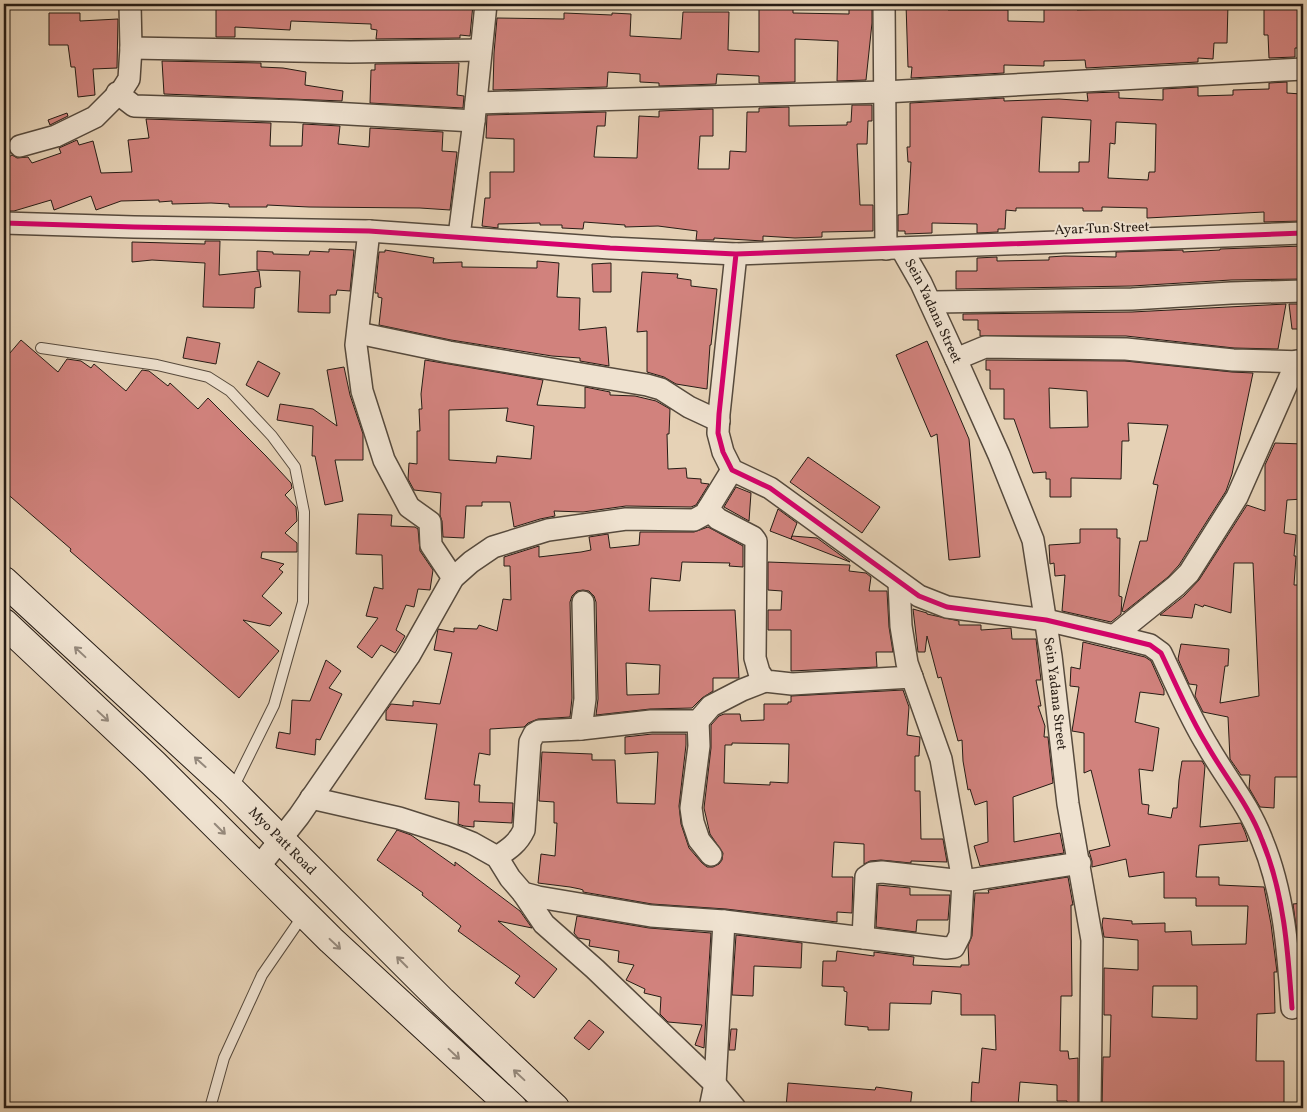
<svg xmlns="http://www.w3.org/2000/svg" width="1307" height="1112" font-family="Vollkorn,serif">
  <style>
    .building { fill: #d1827d; stroke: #261c15; fill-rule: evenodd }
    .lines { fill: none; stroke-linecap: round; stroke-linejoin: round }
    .lane-casing { stroke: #564a3d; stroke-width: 12 }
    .street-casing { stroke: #564a3d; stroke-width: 24 }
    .secondary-casing { stroke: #261c15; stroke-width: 30 }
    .lane { stroke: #efe2d0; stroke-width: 10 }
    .street { stroke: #efe2d0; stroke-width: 21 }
    .secondary { stroke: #efe2d0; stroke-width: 28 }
    .cycleway-casing { stroke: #efe2d0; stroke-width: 8 }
    .cycleway { stroke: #d6006c; stroke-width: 5 }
    .oneway { stroke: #95897c }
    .labels { text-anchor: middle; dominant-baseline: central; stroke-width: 4; stroke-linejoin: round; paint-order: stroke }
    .street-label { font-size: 14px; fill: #261c15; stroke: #efe2d0 }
  </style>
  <rect width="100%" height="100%" fill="#e6d2b6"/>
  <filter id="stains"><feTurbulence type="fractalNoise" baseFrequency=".004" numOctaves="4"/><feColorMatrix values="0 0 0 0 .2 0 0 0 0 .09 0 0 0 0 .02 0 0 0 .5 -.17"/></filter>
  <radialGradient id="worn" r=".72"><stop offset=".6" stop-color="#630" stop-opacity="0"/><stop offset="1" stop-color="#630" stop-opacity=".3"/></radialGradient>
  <path class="building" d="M216 4H473L470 36 460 35V38L376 39 377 30 371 29V24L291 21 290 30 235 27V37H216Z
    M849 4H872V23L866 80 837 81 838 41 795 39V82L759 83V76L717 74 716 84 659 86V83L640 82V74L608 72 607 87 493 90 494 53 497 18 564 19V13L612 15V13L631 14 630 36 681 39 683 12H729L728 50 759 52V8H793V13L849 14Z
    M906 4H948V10H1008V21L1044 22V4H1077V10L1119 9V4H1228L1227 43H1214L1213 59 1198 58V62L1086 68 1085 60 1044 61V66L1004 65V73L911 78 912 67H908Z
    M1264 4H1303V48H1295V57L1269 58 1268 35H1264Z
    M49 13H80V21L118 19 117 68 93 69 95 95 78 97 75 67H71L68 45H49Z
    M162 61 261 63V67L283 68 306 72 305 85 343 91 342 101 164 94Z
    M459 63 457 95 464 96 463 108 370 103 371 70H375V64Z
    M1287 82V93L1301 94 1300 164H1303V221L1264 222V212L1147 218V208L1102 207V211H1083V208H1016V211L1006 210 1005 229H998V232L977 233V224L932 223V233L905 234V231H898V215L908 214 911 162H908L907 147H910V103L1004 98V101L1059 99 1088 101 1087 93 1119 92V98L1163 100V89L1198 87V96L1233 95V90L1269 89V83ZM1042 117 1091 120 1089 162H1079V172H1039ZM1116 122 1156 124 1155 172H1149L1148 180 1108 178 1110 143 1115 144Z
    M852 105H872V121H868L867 144H857L860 205H873V231L822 232V237L795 238 763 236V241L714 238V240H696L697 231 658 226 625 227V225L584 222 583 229 562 228V225H540V223L498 224V228L482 226 485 198H490V172H514V139L486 138 487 115 606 112 605 126H597L594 157 637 158 639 116 659 117V111L713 109V136H700L698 169H729L730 151 746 152 747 112H759V108L789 107V126L847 125V122H851Z
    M67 113 68 116 50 125 48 120Z
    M146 119 271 123 270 146H302L303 124 340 126 338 144 369 147 370 128 443 132 442 151 457 152 450 210 420 208 309 207 267 205V207H229V204L211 203 172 204V201L159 202V200L121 201 96 210 91 196 54 210 51 200 14 211H4V160L12 155 17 158 28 157 32 163 61 153 59 148 77 140 79 145 93 141 101 173 132 172 128 140 149 138Z
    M205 241H220L219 275 259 271 261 287 255 288 254 308 203 307 205 263 152 260 132 262V242L205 244Z
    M1303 246V279L1231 280 1132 286 956 289V271H977V258L997 257V261L1049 260V257L1064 256 1116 257V252L1183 250V252L1220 250V249Z
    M329 249 354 250 350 291 337 290 336 295H330V313L298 312 300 271 257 270V251L273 252V254L309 255 310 251 329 252Z
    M385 250 434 258 433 263 462 262V267L537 268V261L559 263 557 297 580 298 579 330 606 327 609 366 580 361V358L552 356 451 340 379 325 382 298 378 297V293H375L379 252H385Z
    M611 263V292H593L592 264Z
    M642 272 678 274 677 278 691 280V286L717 289 711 345H710L707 389 676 384 664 377 647 372V331L637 332Z
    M1286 304 1278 349 1234 348 1126 336H980V330H978V320H963V314L1132 312Z
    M1289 304H1303V329H1292Z
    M187 337 220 343 216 364 183 358Z
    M21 340 58 372 67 359 81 361 91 368 94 364 126 391 142 370 149 371 168 386 170 383 198 409 208 398 266 456 291 483 292 488 285 495 296 507 297 521 285 533 297 543V552H262L261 558 284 564 279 569 283 572 262 596 282 613 270 626 243 620 279 651 239 698 70 551 71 549 4 491V360Z
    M927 341 969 439 980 557 949 560 937 434 931 437 896 355Z
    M425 360 543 380 537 405 585 408V387L610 392V395L635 396 656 401 670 409 669 434H667L668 469 686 468 687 478 701 479V483L709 484 696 505 691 507 626 506 583 512 554 511 555 516 540 519 514 527 510 502H482V506H466L464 538 443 537 442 521 440 515 441 493 414 490 408 479 409 463 417 464V431H420L419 409H422L421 394ZM508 408 506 421 534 426 531 459 497 456 496 463 449 460V410Z
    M986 360 1125 361 1232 372 1253 373 1232 474 1226 491 1179 565 1168 577 1124 612 1122 611 1140 541H1147L1158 485 1153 484 1168 425 1128 423 1129 441H1122L1121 479 1071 478V497H1050V479H1046V472L1033 473 1014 419H1004V389H990V370H986ZM1049 388 1087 391 1088 427 1050 428Z
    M258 361 280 373 268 397 246 385Z
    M344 367 350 395 363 434V460H335L343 501 325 505 315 456H312L313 426 277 420 280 404 313 409 337 426 327 370Z
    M1275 443 1303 444V499L1287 500 1284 533 1296 535 1294 556H1296L1294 585H1300V604H1303V777H1275L1274 808 1260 807 1249 788 1250 775H1241L1230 759 1228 717 1203 712 1195 696 1197 685 1189 684 1178 659 1181 644 1229 649 1228 666H1225L1220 703 1259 696 1253 563H1234L1231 613 1204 605 1203 607 1195 604 1192 618 1160 615 1184 596 1199 580 1247 505 1265 511V465Z
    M808 457 880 507 862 533 790 482Z
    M736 487 751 493 749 521 724 507Z
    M778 509 797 523 792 536 817 538 850 562 791 539 792 536 791 539 770 531Z
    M358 514 392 515 391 526 415 527 418 529 420 551 433 570 430 590 418 589 414 607 406 605 396 630 405 636 395 653 381 645 372 658 357 647 378 618 366 616 374 587 383 589 382 555 356 554Z
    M708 527 743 546V567L729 566 730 563 682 562 680 581 651 578 649 611 735 610 739 678H713V691L702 698 692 708 650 709 596 715 598 699 596 602 594 596 589 591 583 590 577 591 572 596 570 602 572 698 570 717 538 719 528 723 524 727 490 729V755L479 753 474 785H480L479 802 513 803 512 823 474 821V827L464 826 458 824 459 802 425 799 437 724 386 720V711L391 704 413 706V701L440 704 452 653 434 650 438 629 454 632V628L477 629 479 625 497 631 503 599 511 600 510 566H504V557L539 546V557L581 552 591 550 589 537 608 534 610 548 639 545 640 532H694ZM626 663 660 665 659 694 627 695Z
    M1080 529H1117V538H1120L1119 596 1122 597 1121 614 1111 622 1062 611 1065 575 1055 576 1054 563 1050 564 1049 545 1080 543Z
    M768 562 850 565 849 571 866 573 871 577 869 591H887L889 627 893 652H876L877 667 791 671V630H768V610H781L782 591 768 590Z
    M913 609 927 613V614L959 621V625H981V630L1011 628 1012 639H1036L1041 680H1036L1041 706H1038L1045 726 1044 737H1048L1053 783 1013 797 1014 842 1060 833 1064 853 980 866 974 846 988 842 987 801 975 805 970 789 968 790 963 761 962 740 958 741 941 677 938 678 927 636 925 652H918Z
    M1083 642 1145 657 1151 661 1164 690V695L1140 692 1135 722 1159 728 1153 771 1139 769 1142 804 1149 805 1148 814 1171 818 1173 808H1177L1179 780 1182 761H1202L1205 766 1200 827 1241 823 1245 832 1248 841 1199 845 1196 877H1219V885L1264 887 1271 924 1277 972H1274L1275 1013 1257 1014 1256 1061H1284V1108H1207V1106L1172 1104V1108H1102L1103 1057H1110L1111 1015H1104V968L1138 970V940L1104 937 1102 925 1103 918 1132 921V924L1165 923V932L1191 931 1192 945 1246 944 1248 906H1196V898H1164V872L1129 877 1126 859 1092 867V861L1089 851 1110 846 1091 770 1084 773V733L1072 731 1079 687 1070 686 1071 667 1080 669ZM1153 986H1197V1019L1152 1017Z
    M326 660 341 671 329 688 342 694 320 740 316 739 315 755 276 748 279 732 290 734 292 700 310 701Z
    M903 690 909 707 907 735 920 737 919 756H915V791H920L921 839H943L947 862 911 861V863L881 860 870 861 864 864V844L834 842 832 877H853L852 913 837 912V922L726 909 652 904 583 892V890L580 889 570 887 538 883 541 854 555 856 557 823H554V802L539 801 542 752 592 754V760H615L617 803 655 804 658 752 625 754V737L652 734H686V745L679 806 681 824 689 848 702 863 707 867H713L719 864 722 860 723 853 710 834 704 808 711 748V725L719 716 724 714H740L741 721 764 720V704H788V702H791V696ZM732 743 789 744 788 783 770 782V785L724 783 725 745H732Z
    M397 830 411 835 455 866V862L520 911 532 928 498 921 557 969 534 998 515 983 520 976 458 931 461 926 422 895 423 893 377 860Z
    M1068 877 1073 905H1071L1072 996H1061L1060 1051H1068L1069 1059 1078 1058V1108H1067V1101H1057V1085L1020 1082 1018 1106 971 1102 972 1082 979 1083 982 1048 996 1050 995 1015H961V994L932 991 931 1004 890 1003 889 1030H868V1027L845 1025 847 992 844 991V987L822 986 823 961H836L837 951 874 956V952L914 957 913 965 961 967V965H969L968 946 972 936 975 893H989L988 890Z
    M878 885 910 888V895H950L948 920H917L916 932 876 927Z
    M1303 903V970H1302L1293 904Z
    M577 916 649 928 711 933 704 1048 695 1045 702 1025 668 1022 660 1014 661 997 644 993 645 989 626 980 634 965 618 962 619 951 589 946 590 940 578 938 574 933Z
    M736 935 802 943 801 968 754 966 753 996 732 995Z
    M589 1020 604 1032 589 1050 574 1038Z
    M731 1029H737L735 1050H729Z
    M788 1083 875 1090 876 1087 912 1092 910 1108H786Z"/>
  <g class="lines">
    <g class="lane-casing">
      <path id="lane" d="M41 348 157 365 208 377 230 391 272 436 295 467 304 512 303 602 274 705 232 790
        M210 1108 224 1058 262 975 304 914"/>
    </g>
    <g class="street-casing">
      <g id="street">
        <path d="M884 4 886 249"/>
        <path d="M131 48 350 52 480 50"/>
        <path d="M117 93 134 106 296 111 474 121"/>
        <path d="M476 103 884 92 1303 69"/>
        <path d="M20 146 56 136 95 117 122 90 129 79 131 48 130 4"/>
        <path d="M4 223 134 227 369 231 610 248 736 254 1303 233"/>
        <path d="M369 231 356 345 362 391 384 460 409 507 430 522 431 545 453 578"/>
        <path d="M459 236 474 121 486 4"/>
        <path id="s1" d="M901 248 921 283 956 359 999 455 1033 540 1051 656 1068 804 1092 940 1090 1108"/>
        <path d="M736 254 719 414 718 433 723 452 732 470 770 488 919 596 947 607 1046 620 1114 636 1150 645 1161 653C1176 684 1189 716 1207 745 1225 777 1249 805 1262 840 1284 893 1288 951 1292 1008"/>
        <path d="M930 301 935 302 1132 299 1231 293 1303 291"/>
        <path d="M358 333 449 352 647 385 661 389 689 407 719 421"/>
        <path d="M956 359 985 347 1126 349 1233 360 1303 362"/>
        <path d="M708 509 718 519 753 537 756 541 755 658 759 672 765 681 792 684 912 677"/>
        <path d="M1114 636 1176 586 1189 573 1237 497 1297 361"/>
        <path d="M698 721 699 746 691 808 693 822 699 840 711 855"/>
        <path d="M581 729 585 699 583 602"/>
        <path d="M311 798 399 818 452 835 472 843 497 857 510 878 523 893 538 897 651 916 724 921 946 948 954 947 960 935 963 881 941 759 907 663 901 626 899 582"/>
        <path d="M497 857C509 849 518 843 524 830L530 742 534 734 539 731 581 729 651 721H698L711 706 742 690 765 681"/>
        <path d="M258 868 299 816 409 656 453 578 471 562 493 547 548 530 626 519 694 520 705 514 732 470"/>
        <path d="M523 893 544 924 595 969 715 1084 735 1108"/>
        <path d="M863 938 866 877 872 873 882 872 963 881 1080 863"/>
        <path d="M710 1108 715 1084 724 921"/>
      </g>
    </g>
    <g class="secondary-casing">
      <g id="secondary">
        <path id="s2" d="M4 581 232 791 442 1001 555 1108"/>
        <path d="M4 623 154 764 331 940 513 1108"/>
      </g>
    </g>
    <use href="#lane" class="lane"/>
    <use href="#street" class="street"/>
    <use href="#secondary" class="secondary"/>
    <g class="cycleway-casing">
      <path id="cycleway" d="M4 223 134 227 369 231 610 248 736 254 1303 233
        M736 254 719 414 718 433 723 452 732 470 770 488 919 596 947 607 1046 620 1114 636 1150 645 1161 653C1176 684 1189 716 1207 745 1225 777 1249 805 1262 840 1284 893 1288 951 1292 1008"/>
    </g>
    <use href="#cycleway" class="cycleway"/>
  </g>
  <defs><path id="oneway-shaft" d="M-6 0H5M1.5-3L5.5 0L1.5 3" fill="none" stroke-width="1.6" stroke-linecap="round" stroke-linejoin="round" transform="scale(1.25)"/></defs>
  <g class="oneway">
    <use href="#oneway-shaft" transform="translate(80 652) rotate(-137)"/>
    <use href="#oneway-shaft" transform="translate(103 716) rotate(43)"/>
    <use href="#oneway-shaft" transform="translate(200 762) rotate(-138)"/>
    <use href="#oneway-shaft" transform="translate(220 829) rotate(45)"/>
    <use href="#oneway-shaft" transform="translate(335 944) rotate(43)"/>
    <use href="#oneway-shaft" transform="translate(402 962) rotate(-135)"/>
    <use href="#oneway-shaft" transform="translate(454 1054) rotate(43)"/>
    <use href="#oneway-shaft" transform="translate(519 1075) rotate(-137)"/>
  </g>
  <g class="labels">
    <g class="street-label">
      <text transform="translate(1102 229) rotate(-2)">Ayar Tun Street</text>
      <text stroke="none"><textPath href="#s1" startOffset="71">Sein Yadana Street</textPath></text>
      <text stroke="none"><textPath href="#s1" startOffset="476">Sein Yadana Street</textPath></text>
      <text stroke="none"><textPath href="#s2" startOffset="381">Myo Patt Road</textPath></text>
    </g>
  </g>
  <rect width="1307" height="1112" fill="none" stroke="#e6d2b6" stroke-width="20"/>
  <rect x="5" y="5" width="1297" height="1102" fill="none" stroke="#261c15" stroke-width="2.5"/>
  <rect x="10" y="10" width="1287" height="1092" fill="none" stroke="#261c15"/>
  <rect width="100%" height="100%" filter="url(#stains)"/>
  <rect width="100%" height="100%" fill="url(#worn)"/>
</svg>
